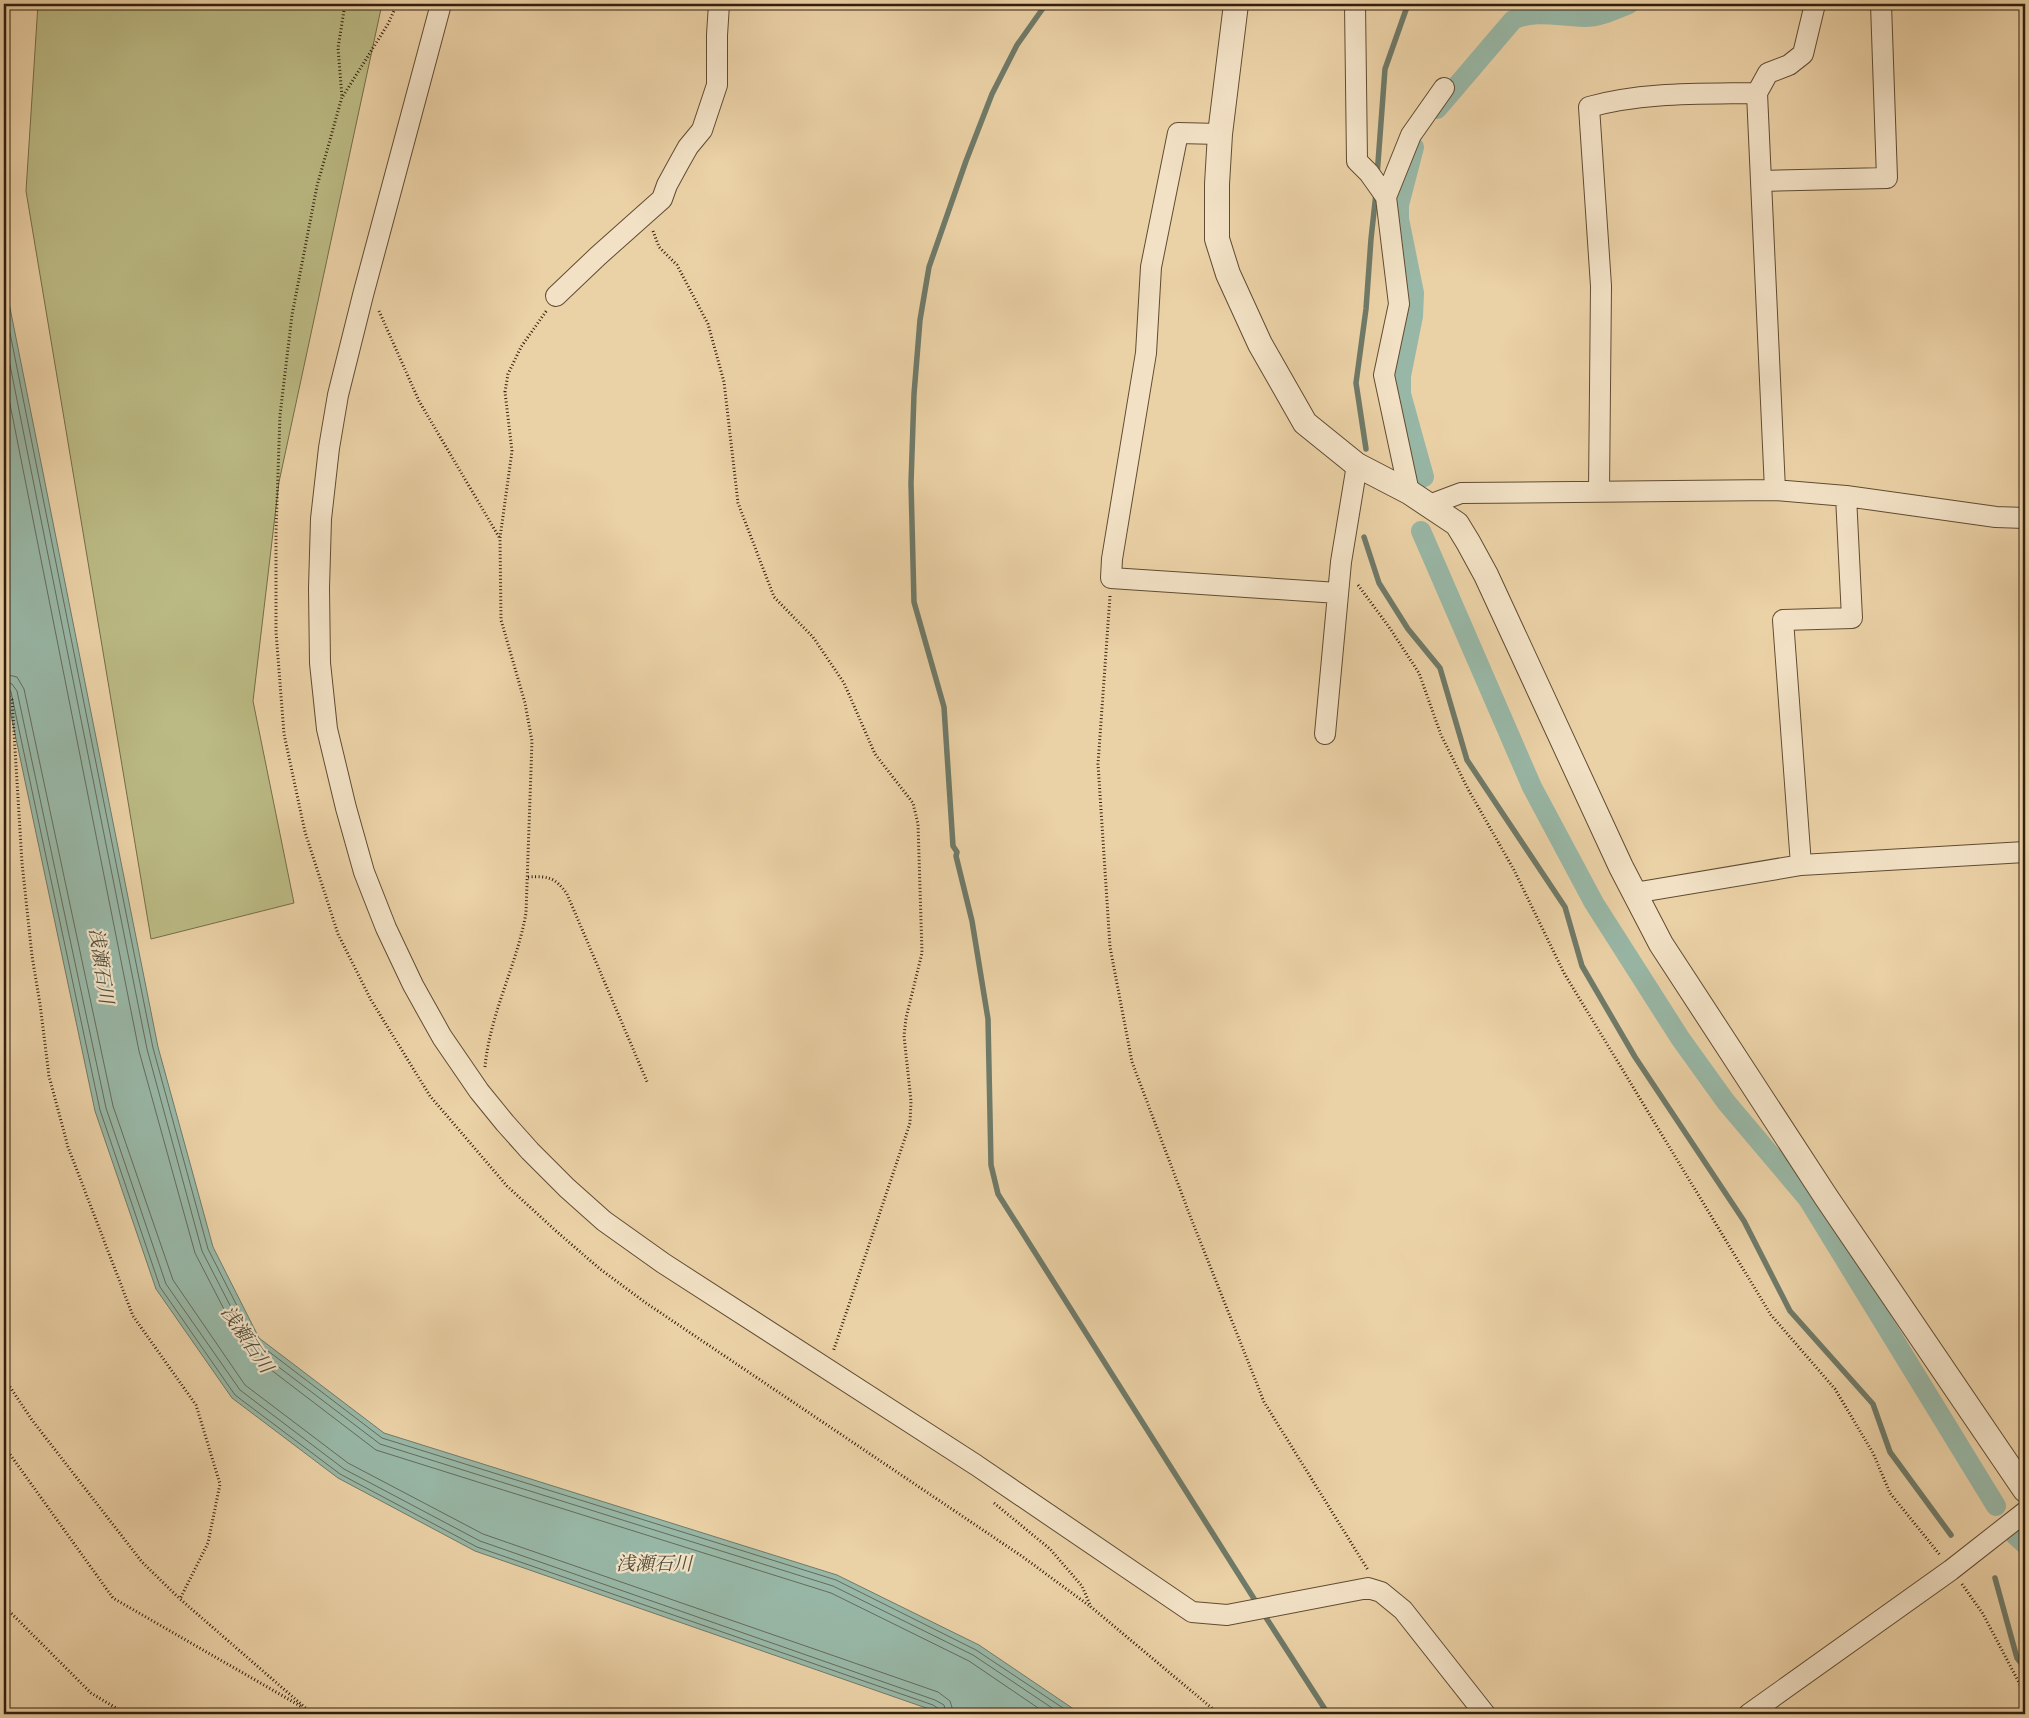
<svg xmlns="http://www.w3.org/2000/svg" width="2029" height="1718" font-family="Vollkorn,'Noto Serif JP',serif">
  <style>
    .green { fill: #bbba84; stroke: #766c48 }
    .water { fill: #98b7a6; stroke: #6f7a68 }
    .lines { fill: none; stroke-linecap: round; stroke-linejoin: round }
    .shore { stroke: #656b59; stroke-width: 1 }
    .stream { stroke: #6f7a68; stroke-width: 5.5 }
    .canal { stroke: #98b7a6; stroke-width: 20 }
    .minor-casing { stroke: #604c32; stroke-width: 22 }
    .tertiary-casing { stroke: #604c32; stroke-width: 26 }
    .path { stroke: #321f0c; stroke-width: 3; stroke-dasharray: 1 2.5; stroke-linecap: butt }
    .minor { stroke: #f2e1c5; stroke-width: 20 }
    .tertiary { stroke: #f2e1c5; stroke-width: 24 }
    .labels { text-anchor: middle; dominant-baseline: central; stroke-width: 4.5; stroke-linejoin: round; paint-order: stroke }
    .water-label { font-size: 19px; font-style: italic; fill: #514d3a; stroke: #f2e1c5 }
  </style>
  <rect width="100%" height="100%" fill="#ebd1a6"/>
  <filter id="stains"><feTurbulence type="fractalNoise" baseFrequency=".004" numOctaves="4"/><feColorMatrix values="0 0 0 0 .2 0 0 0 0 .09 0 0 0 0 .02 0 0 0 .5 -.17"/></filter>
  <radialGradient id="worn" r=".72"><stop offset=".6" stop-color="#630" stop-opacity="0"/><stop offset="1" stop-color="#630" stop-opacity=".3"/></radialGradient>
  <path class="green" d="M38 4H382L279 482 253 701 294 903 151 939 26 191Z"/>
  <path class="water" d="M4 278 158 1047 213 1247 259 1338 384 1433 837 1575 979 1645 1081 1714H938L932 1710 475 1551 338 1478 232 1398 156 1289 95 1111 4 682Z"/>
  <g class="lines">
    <path class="shore" d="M4 303 153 1048 208 1249 255 1341 382 1438 836 1580 976 1650 1072 1714
      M4 335 147 1049 202 1251 251 1346 380 1444 833 1586 973 1655 1061 1714
      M4 374 139 1051 195 1253 245 1350 376 1450 831 1593 969 1661 1047 1714
      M4 674 17 677 24 689 113 1106 173 1280 245 1385 348 1463 483 1534 938 1692 950 1701 954 1714
      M4 681 12 684 17 691 106 1108 166 1284 240 1390 344 1469 480 1541 935 1700 944 1705 946 1714
      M4 688 9 689 11 692 100 1110 160 1287 235 1395 340 1474 477 1547 933 1705 939 1709 940 1714"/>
    <path class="stream" d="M1046 4 1017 45 992 94 966 161 929 267 920 320 914 394 911 483 914 602 944 707 953 846 957 852 956 856 972 921 988 1019 991 1165 998 1194 1258 1605
      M1560 4H1581
      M1377 176 1385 69 1408 4
      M1366 449 1356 383 1366 309 1371 239 1376 193
      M1364 537 1379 583 1408 629 1440 668 1467 760 1565 907 1582 966 1635 1057 1744 1221 1790 1311 1873 1404 1890 1452 1951 1535
      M1995 1578 2017 1658 2025 1668
      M1263 1613 1328 1714"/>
    <path class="canal" d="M1437 109 1513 20C1534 9 1562 17 1584 17 1600 17 1614 10 1629 4
      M1414 147 1399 205V219L1414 293 1413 316 1401 376V394L1424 477
      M1421 531 1532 787 1594 903 1680 1038 1726 1102 1808 1199 1996 1506
      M2015 1535 2025 1544"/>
    <g class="minor-casing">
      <path id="minor" d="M441 4 363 295 338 395 329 448 321 519 319 588 320 663 327 729 346 808 364 872 386 928 413 985 442 1037 479 1091 505 1123 530 1151 567 1188 604 1221 663 1263 976 1465 1192 1612 1227 1615 1368 1588 1381 1592 1403 1610 1485 1714
        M1355 4 1357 161 1369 173 1386 197
        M1220 134 1178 133 1151 267 1146 353 1112 559 1111 578 1338 593
        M1761 181 1887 178 1881 4
        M556 296 598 256 662 199 667 185 679 163 688 147 702 130 717 85V35L719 4
        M1775 490 1757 93 1768 73 1789 65 1803 54 1815 4
        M1599 491 1601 286 1589 107C1643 92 1700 94 1757 93
        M1409 492 1384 375 1399 304 1386 197 1411 135 1444 88
        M1429 505 1461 493 1775 490 1846 496 1996 517 2025 518
        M1325 734 1341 562 1357 465
        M1801 865 2025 852
        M1634 893 1801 865 1783 620 1852 618 1846 496
        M1749 1714 1951 1570 2025 1512"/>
    </g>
    <g class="tertiary-casing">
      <path id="tertiary" d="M1236 4 1220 134 1217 184V239L1228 274 1260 344 1305 423 1357 465 1409 492 1457 524 1468 542 1486 575 1621 867 1661 944 1826 1197 2025 1490"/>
    </g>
    <path class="path" d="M345 4 338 48 342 97 317 186 292 315 280 415 276 532V632L284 734 305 832 338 934 371 1000 430 1096 507 1186 556 1231 600 1269 646 1303 1023 1557 1091 1607
      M343 96 388 24 397 4
      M653 231 659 247 677 265 708 324 724 382 738 503 774 597 813 637 844 683 875 754 913 803 918 824 922 953 906 1018 904 1036 911 1101 910 1123 833 1352
      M379 311 419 401 499 537
      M1358 585 1389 627 1419 673 1441 735 1468 789 1514 870 1564 973 1771 1315 1835 1389 1873 1453 1890 1493 1940 1555
      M1110 596 1098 764 1110 947 1132 1062 1189 1213 1264 1402 1368 1570
      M4 692 12 700 22 863 32 956 40 1004 49 1076 68 1147 133 1316 196 1405 220 1484 208 1543 180 1599 309 1711
      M528 877C548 876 555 877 567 894L648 1084
      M485 1067C490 1013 517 965 526 913L532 741 525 703 501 620 500 538 512 451 505 392 508 374 521 347 547 310
      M4 1378 32 1420 142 1562 180 1599
      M4 1446 113 1598 302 1707
      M994 1503 1050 1549 1082 1586 1091 1607 1219 1714
      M1962 1584 1983 1614 2025 1694
      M4 1606 91 1693 126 1714
      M308 1710 316 1714"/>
    <use href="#minor" class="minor"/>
    <use href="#tertiary" class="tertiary"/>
  </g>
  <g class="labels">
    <g class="water-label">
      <text transform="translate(100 966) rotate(82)">浅瀬石川</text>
      <text transform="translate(246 1340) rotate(56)">浅瀬石川</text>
      <text x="654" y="1565">浅瀬石川</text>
    </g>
  </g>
  <rect width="2029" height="1718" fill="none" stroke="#ebd1a6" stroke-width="20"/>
  <rect x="5" y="5" width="2019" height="1708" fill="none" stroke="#321f0c" stroke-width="2.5"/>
  <rect x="10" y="10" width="2009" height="1698" fill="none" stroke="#321f0c"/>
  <rect width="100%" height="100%" filter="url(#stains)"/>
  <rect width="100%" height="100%" fill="url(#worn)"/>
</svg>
